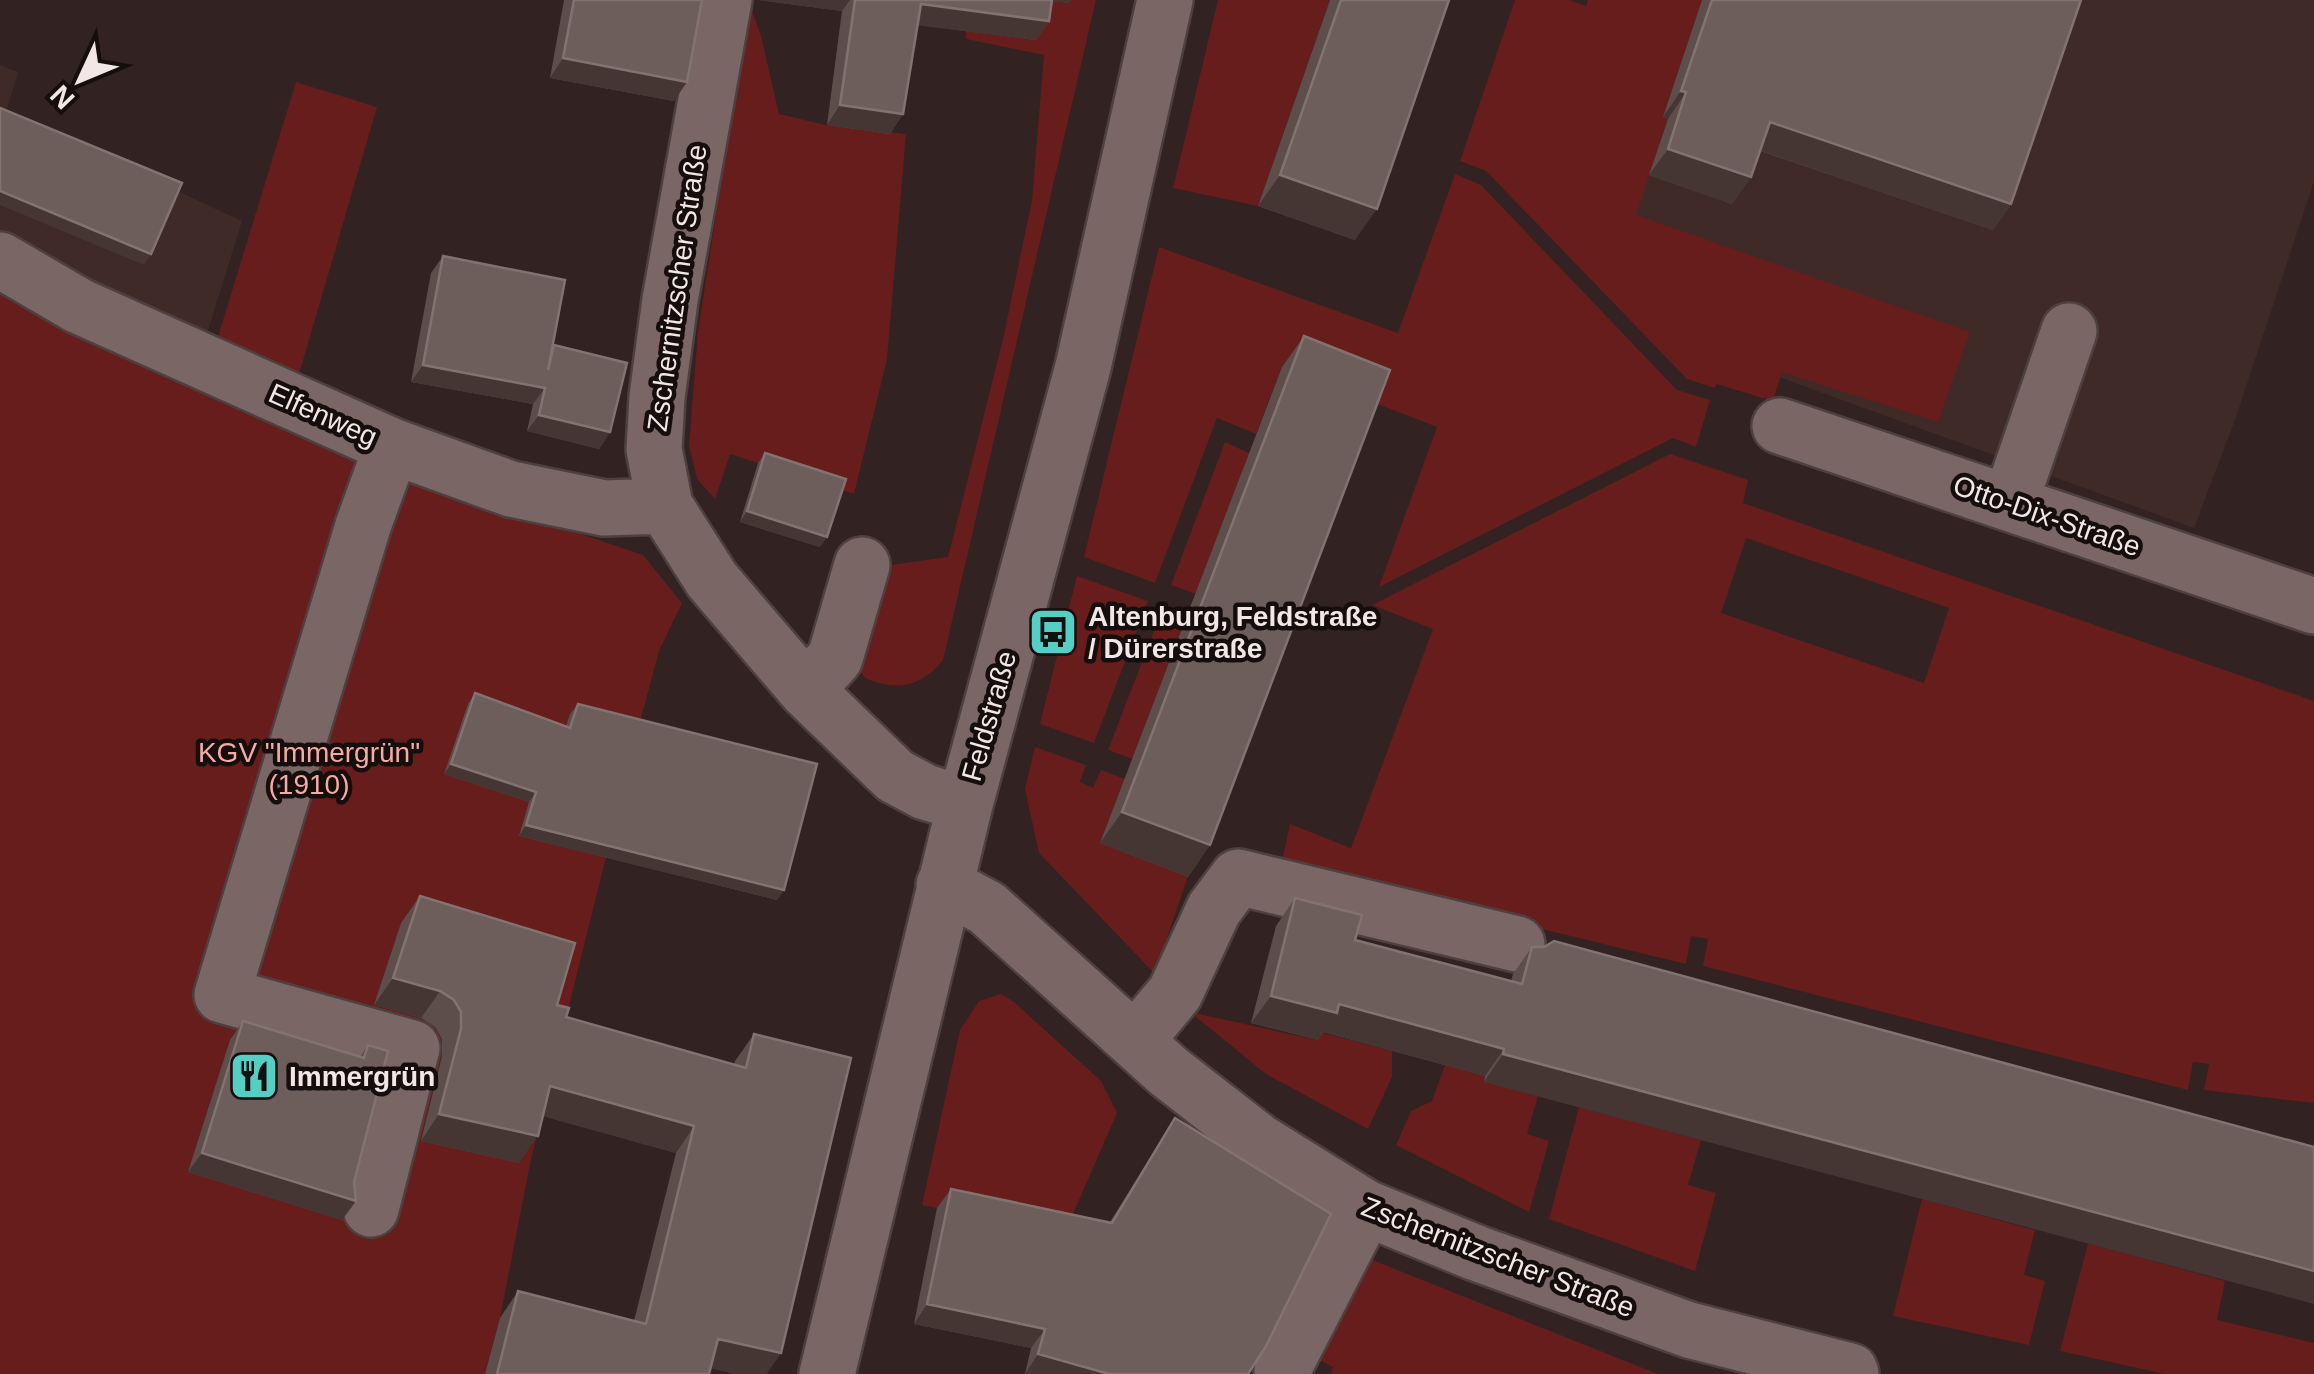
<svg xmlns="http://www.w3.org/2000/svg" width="2314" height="1374" font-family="Helvetica,sans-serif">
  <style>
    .built { fill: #402a28 }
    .green { fill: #661d1c; fill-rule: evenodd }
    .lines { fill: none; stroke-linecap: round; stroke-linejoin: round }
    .minor-casing { stroke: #4d403f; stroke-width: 60 }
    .minor { stroke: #7a6765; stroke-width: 55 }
    .wall { fill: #5d4d4b }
    .shaded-wall { fill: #453533 }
    .building { fill: #6d5d5b; stroke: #827371; stroke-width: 2.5 }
    .labels { text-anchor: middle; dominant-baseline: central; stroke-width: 9; stroke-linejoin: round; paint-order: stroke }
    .street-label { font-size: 28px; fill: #f2e7e6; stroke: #150e0d }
    .poi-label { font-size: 28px; font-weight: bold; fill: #f2e7e6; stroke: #150e0d; text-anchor: start }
    .park-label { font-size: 28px; fill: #f6aaa3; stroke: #150e0d }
  </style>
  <rect width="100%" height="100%" fill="#322221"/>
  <path class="built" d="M1680 0H2314V181L2236 417 2194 528 1702 349 1597 253Z
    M0 65 18 72 6 112 242 221 203 347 0 240Z"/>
  <path class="green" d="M965 0H1096L943 660C921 688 896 691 865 678L859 669 883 566 948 557 1003 339 1032 200 1044 55 966 39Z
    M1218 0H1330L1258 206 1173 188Z
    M1515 0H1569L1586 6 1588 0H1702L1663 116 1668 119 1636 215 1970 332 1938 422 1782 372 1773 401 1716 384 1715 388 1687 379 1486 171 1460 161Z
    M749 2 761 36 779 114 826 125 906 134 887 359 854 494 730 454 715 499 697 479 689 446 698 331Z
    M296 82 377 107 295 388 213 353Z
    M1455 174 1481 185 1677 390 1710 400 1696 447 1673 438 1379 587 1437 427 1282 367 1256 434 1217 418 1155 583 1084 557 1159 247 1398 333Z
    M0 285 352 457 643 555 682 603 659 651 637 733 531 1159 500 1318 485 1374H0Z
    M1225 442 1249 453 1196 594 1171 585Z
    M1670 454 1748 480 1743 503 2314 701V1103L2204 1090 2209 1064 2193 1062 2188 1090 1703 966 1708 939 1691 936 1686 964 1281 866 1290 824 1351 848 1433 629 1372 605ZM1746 538 1949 608 1924 683 1721 613Z
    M1077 576 1148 601 1094 743 1040 724Z
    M1164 605 1187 615 1133 759 1108 750Z
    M1035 747 1086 765 1080 782 1093 788 1101 770 1125 779 1188 876 1155 974 1039 853 1025 789Z
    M1001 994 1014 1002 1101 1081 1117 1113 1069 1223H1009L922 1205 960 1030 979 1001Z
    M1190 1012 1317 1040 1320 1032 1392 1051V1077L1368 1129 1266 1074Z
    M1445 1065 1485 1076 1484 1081 1538 1096 1527 1134 1549 1141 1529 1212 1396 1145 1411 1111 1432 1101Z
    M1579 1107 1701 1140 1688 1185 1716 1193 1695 1271 1549 1219Z
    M1922 1199 2035 1230 2024 1275 2045 1281 2029 1345 1893 1316Z
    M2088 1243 2225 1281 2217 1320 2314 1343V1374H2165L2060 1351Z
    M1365 1257 1658 1374H1331L1333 1367 1318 1359Z"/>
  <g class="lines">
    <g class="minor-casing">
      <path id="minor" d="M724 0 670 300 657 397 654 449 665 506 712 580 806 690 895 776 925 792 965 804
        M0 260 79 306 392 446 511 489 604 508 665 506
        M1780 426 2314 606
        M2010 503 2069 331
        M806 690 835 658 862 565
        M944 885 987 908 1168 1071 1258 1141 1366 1208 1476 1253 1689 1330 1850 1371 1851 1374
        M1135 1041 1175 993 1214 909 1238 877 1517 944
        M371 1209 412 1048 222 995 363 526 392 446
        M1282 1371 1366 1208
        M827 1374 965 804 1083 367 1165 0"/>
    </g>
    <use href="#minor" class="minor"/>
  </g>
  <path class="wall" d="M564 0H702L674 101 550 78Z
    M759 0H1071L1069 3 1052 1 1049 21 1036 40 918 25 903 114 890 134 827 125 842 11Z
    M1330 0H1449L1355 240 1258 206Z
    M1702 0H2081L2011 204 1993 230 1760 151 1751 177 1732 204 1649 175 1668 119 1663 117Z
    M443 256 553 347 610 432 599 449 527 431 533 404 411 382 431 273Z
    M1304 336 1210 845 1188 877 1100 843 1282 367Z
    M765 453 820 547 740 522 758 463Z
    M475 693 566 726 570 714 578 704 784 890 777 900 519 836 529 802 444 774 468 704Z
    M420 896 557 1005 566 1017 734 1065 735 1061 754 1034 767 1374H736L711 1368 709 1374H485L500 1318 518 1291 634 1321 676 1153 543 1116 519 1163 421 1141 442 1056V1039L435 1027 421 1018 374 1005 401 923Z
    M1295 898 1355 940 1511 981 1513 974 1532 947 2314 1147 1484 1082 1485 1076 1323 1032 1318 1040 1251 1023 1276 926Z
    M243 1021 360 1057 368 1045 342 1220 188 1172 230 1040Z
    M1175 1118 1331 1214 1025 1374 1031 1348 914 1324 937 1208 951 1189 1110 1222Z"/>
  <path class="shaded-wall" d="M759 0H850L842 11Z
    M1041 0H1071L1069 3Z
    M921 4 1049 21 1036 40 907 24Z
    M563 58 687 82 674 101 550 78Z
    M1681 91 1686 92 1668 119 1663 117Z
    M840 105 903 114 890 134 827 125Z
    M1770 122 2011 204 1993 230 1752 148Z
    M1668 149 1751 177 1732 204 1649 175Z
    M1280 175 1377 209 1355 240 1258 206Z
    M0 191 151 254 144 265 0 205Z
    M423 365 545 388 533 404 411 382Z
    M539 415 610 432 599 449 527 431Z
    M747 511 827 537 820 547 740 522Z
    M451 764 536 792 529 802 444 774Z
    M1122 812 1210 845 1188 877 1100 843Z
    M526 825 784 890 777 900 519 836Z
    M393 978 440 991 421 1018 374 1005Z
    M1271 996 1339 1004 1504 1049 1485 1076 1323 1032 1318 1040 1251 1023Z
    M1503 1054 2314 1271V1304L1484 1082Z
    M550 1086 694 1126 676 1153 531 1113Z
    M439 1114 538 1136 519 1163 421 1141Z
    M202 1153 356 1201 342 1220 188 1172Z
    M927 1304 1045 1329 1031 1348 914 1324Z
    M718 1339 781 1353 767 1374H736L699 1366Z
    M1038 1354 1109 1374H1025Z"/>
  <path class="building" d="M574 0H702L687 82 563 58Z
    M855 0H1052L1049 21 921 4 903 114 840 105Z
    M1341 0H1449L1377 209 1280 175Z
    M1712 0H2081L2011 204 1770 122 1751 177 1668 149 1686 92 1681 91Z
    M0 108 182 183 151 254 0 191Z
    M443 256 565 280 548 370 554 345 627 363 610 432 539 415 545 388 423 365Z
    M1304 336 1390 370 1210 845 1122 812Z
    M765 453 846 479 827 537 747 511Z
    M475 693 570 728 578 704 817 764 784 890 526 825 536 792 451 764Z
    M420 896 575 943 557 1005 569 1008 566 1017 746 1068 754 1034 851 1058 781 1353 718 1339 709 1374H497L518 1291 646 1324 694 1126 550 1086 538 1136 439 1114 461 1029V1012L454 1000 440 991 393 978Z
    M1295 898 1362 915 1355 940 1522 984 1532 947H1544L1554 941 2314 1147V1271L1503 1054 1504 1049 1339 1004 1337 1013 1271 996Z
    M243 1021 364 1058 368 1045 388 1051 354 1182 356 1201 202 1153Z
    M1175 1118 1331 1214 1266 1346 1248 1374H1109L1038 1354 1045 1329 927 1304 951 1189 1112 1223Z"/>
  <defs>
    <g id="bus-square" transform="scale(2.5)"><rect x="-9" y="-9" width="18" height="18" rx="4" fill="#56cec4" stroke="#150e0d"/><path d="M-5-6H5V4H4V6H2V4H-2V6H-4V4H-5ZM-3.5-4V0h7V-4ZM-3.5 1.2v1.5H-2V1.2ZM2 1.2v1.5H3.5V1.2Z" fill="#111"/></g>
    <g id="restaurant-square" transform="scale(2.5)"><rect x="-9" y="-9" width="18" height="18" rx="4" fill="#56cec4" stroke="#150e0d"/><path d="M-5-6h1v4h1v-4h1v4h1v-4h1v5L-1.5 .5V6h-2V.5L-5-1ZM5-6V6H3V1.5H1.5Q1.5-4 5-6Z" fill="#111"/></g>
  </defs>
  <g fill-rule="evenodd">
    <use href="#bus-square" x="1053" y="632"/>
    <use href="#restaurant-square" x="254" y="1076"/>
  </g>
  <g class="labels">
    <g class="street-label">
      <text transform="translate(677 288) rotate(-82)">Zschernitzscher Straße</text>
      <text transform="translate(323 415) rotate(24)">Elfenweg</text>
      <text transform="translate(2047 516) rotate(19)">Otto-Dix-Straße</text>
      <text transform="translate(989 716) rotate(-74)">Feldstraße</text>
      <text transform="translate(1498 1257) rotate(21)">Zschernitzscher Straße</text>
    </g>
    <g class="poi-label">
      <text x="1088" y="616">Altenburg, Feldstraße<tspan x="1088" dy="32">/ Dürerstraße</tspan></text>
      <text x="289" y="1076">Immergrün</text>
    </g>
    <g class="park-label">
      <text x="309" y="752">KGV "Immergrün"<tspan x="309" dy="32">(1910)</tspan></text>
    </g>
  </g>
  <g transform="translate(80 80) rotate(226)" stroke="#150e0d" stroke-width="8" paint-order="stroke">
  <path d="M0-8L18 38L0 25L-18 38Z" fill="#f2e7e6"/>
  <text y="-15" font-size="28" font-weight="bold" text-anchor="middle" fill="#f2e7e6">N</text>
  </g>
</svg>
